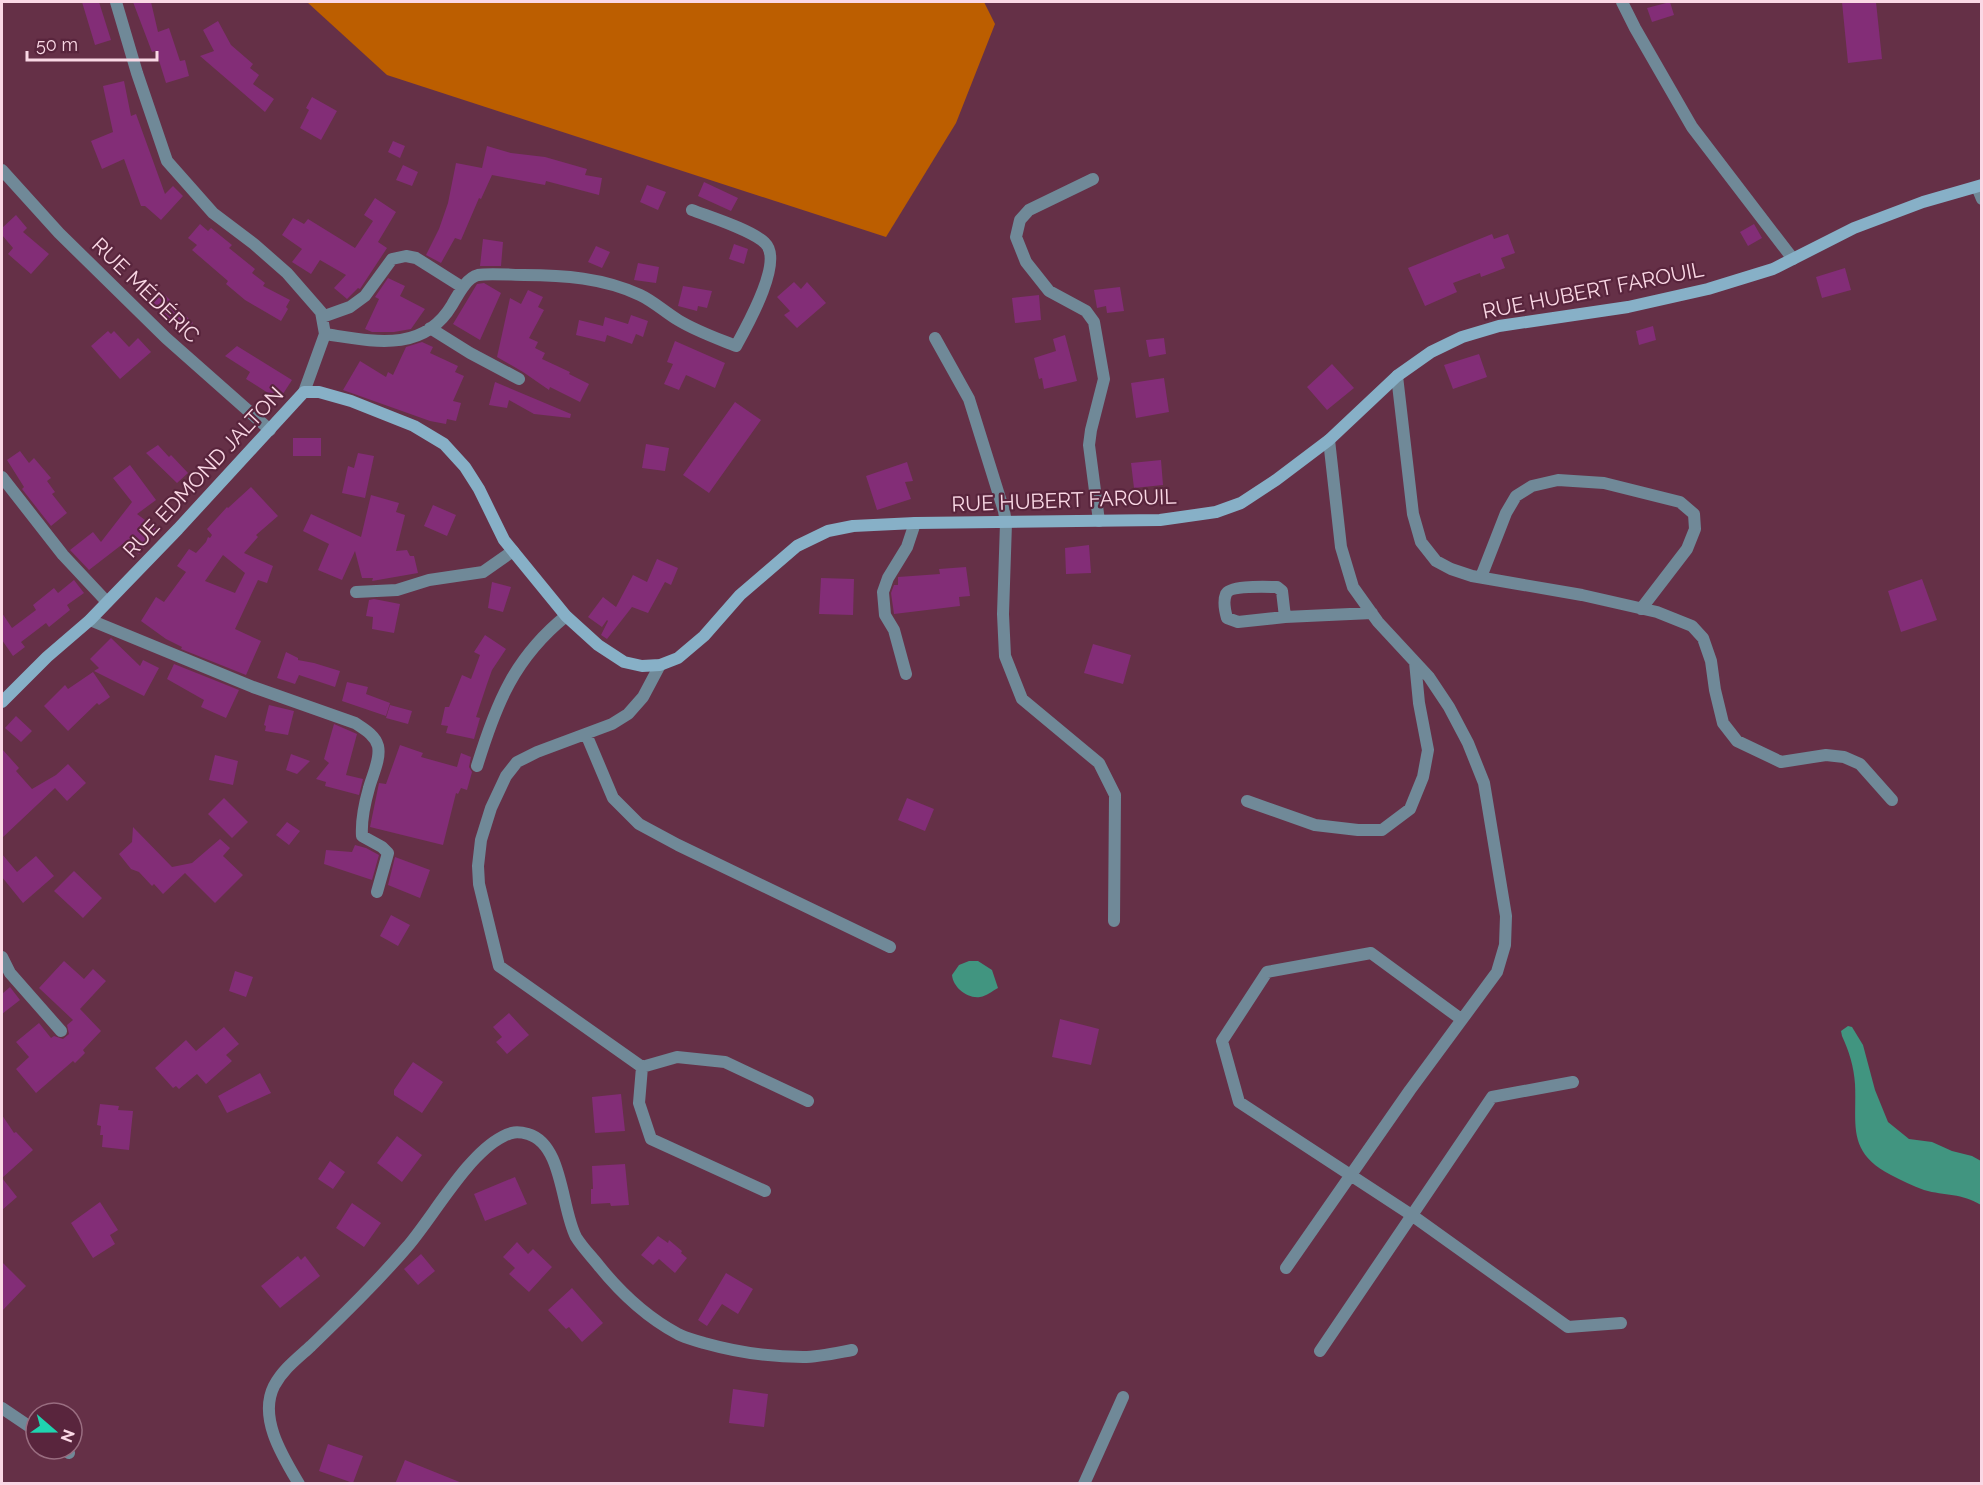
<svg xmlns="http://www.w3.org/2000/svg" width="1983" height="1485" font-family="Raleway,sans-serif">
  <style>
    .forest { fill: #bc5e00 }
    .water { fill: #419580 }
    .building { fill: #832d77; fill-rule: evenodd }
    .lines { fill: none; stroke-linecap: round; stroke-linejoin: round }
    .street { stroke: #708998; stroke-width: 12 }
    .secondary { stroke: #87b0c7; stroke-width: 12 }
    .labels { text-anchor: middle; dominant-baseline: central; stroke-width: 4.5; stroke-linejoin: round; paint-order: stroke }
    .street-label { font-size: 21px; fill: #fad8e5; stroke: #59253d }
  </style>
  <rect width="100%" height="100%" fill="#653047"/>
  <path class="forest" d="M307 2H984L995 24 956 123 886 237 387 75Z"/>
  <path class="water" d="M969 961H978L992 970 998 988C992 991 987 996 980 997 967 999 953 987 952 975L959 965Z
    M1848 1026 1852 1027 1863 1045 1875 1090 1888 1122 1909 1139 1932 1142 1952 1151 1972 1156 1981 1161V1205C1962 1193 1945 1196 1924 1190 1913 1186 1901 1180 1891 1175 1846 1152 1857 1124 1855 1084 1854 1067 1849 1051 1842 1036L1841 1031Z"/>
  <path class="building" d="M82 2H99L111 40 95 45Z
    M133 2H151L158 32 169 28 180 61 185 60 189 76 166 83 156 51 152 52Z
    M1670 2 1674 15 1652 22 1647 8Z
    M1842 2H1876L1882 59 1848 63Z
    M218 21 231 45 253 64 250 68 259 75 253 84 274 99 265 112 200 56 214 51 203 30Z
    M124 81 131 116 136 114 165 194 173 186 183 196 161 220 145 206H141L124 159 102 169 91 141 113 132 103 86Z
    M312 97 337 111 321 140 300 128 309 110 306 108Z
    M393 141 405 146 400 158 388 152Z
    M487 146 511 153 545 157 587 169 585 175 602 178 599 195 546 181 545 185 492 175 481 199 479 198 461 240 455 238 441 263 426 255 439 229 448 203 456 163 482 168Z
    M403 165 418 172 412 186 396 180Z
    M704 182 738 198 731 211 698 196Z
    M647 185 666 192 658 210 640 202Z
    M375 198 396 212 378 242 387 248 360 289 358 288 347 299 334 288 346 275 320 260 311 274 292 262 302 249 282 235 293 218 304 224 308 219 355 248 373 221 364 215Z
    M16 215 27 228 23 232 49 254 31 274 8 254 13 248 2 235V228Z
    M200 224 208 231 211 228 232 245 229 248 255 269 252 273 265 283 263 286 290 300 286 307 288 309 281 321 245 300 226 284 228 281 192 250 197 245 188 238Z
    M1754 224 1762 238 1748 246 1740 232Z
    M1492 234 1494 239 1508 234 1515 253 1501 258 1505 268 1481 277 1480 273 1453 283 1457 292 1425 306 1408 268Z
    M483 239 503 242 501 266H480Z
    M734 244 748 249 744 264 729 259Z
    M596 246 610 252 602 268 588 262Z
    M638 263 659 267 656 283 634 280Z
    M1845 268 1851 290 1822 298 1816 277Z
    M388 278 405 286 400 296 425 309 411 329 394 332H372L365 329 379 299 375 297Z
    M794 282 801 289 807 282 826 303 797 328 784 315 790 311 777 297Z
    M484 283 501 293 480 340 453 324 477 284Z
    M683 286 712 291 707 308 698 306 697 311 678 306Z
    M1120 287 1124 311 1107 313 1106 306 1097 308 1094 290Z
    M528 290 543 297 538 307 544 310 529 338 538 342 535 348 545 353 542 359 570 372 569 374 589 384 580 402 550 387 549 390 523 372 497 357 510 298 521 304Z
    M161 291 193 323 183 333 151 300Z
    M1039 295 1041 320 1015 323 1012 298Z
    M631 315 648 321 643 337 636 334 632 344 607 335 605 342 576 335 579 320 603 326 605 317 628 324Z
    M1653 326 1656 340 1639 345 1636 331Z
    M108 331 111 334 114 331 129 347 138 338 151 352 120 379 91 346Z
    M1065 335 1077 381 1044 389 1042 378 1039 379 1034 358 1056 351 1053 339Z
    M1164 338 1166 354 1149 357 1146 340Z
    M675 341 725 363 715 388 686 375 679 390 664 384 673 364 667 362Z
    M422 342 433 347 430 353 458 366 455 372 464 376 453 401 461 403 456 421 447 419 446 424 430 421 343 390 360 361 386 377 388 372 393 375 406 347Z
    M237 346 292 380 279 400 246 379 250 372 225 356Z
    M1479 354 1487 377 1453 389 1444 365Z
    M1332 364 1354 388 1327 410 1307 387Z
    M1164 378 1169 412 1136 418 1131 383Z
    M495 382 571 414 570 418 534 414 509 400 507 408 489 405Z
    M735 402 761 420 709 493 683 475Z
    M293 438H321V456H293Z
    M646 444 669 448 665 471 642 468Z
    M158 445 169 457 171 455 188 473 177 483 146 453Z
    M20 451 29 463 34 458 51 478 47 481 55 492 52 494 67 513 51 526 22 489 24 487 7 460Z
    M358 453 374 456 365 498 342 493 348 466 354 468Z
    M1161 460 1163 485 1134 488 1131 463Z
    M907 462 913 481 905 482 911 499 877 510 866 476Z
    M130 465 156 500 137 514 157 529 139 554 124 543 89 570 70 550 93 532 101 542 132 502 113 478Z
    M251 487 278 516 256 535 258 537 244 553 273 566 267 583 258 580 235 629 261 641 246 675 181 649 182 647 166 639 141 621 156 597 164 602 186 572 177 566 189 549 196 553 206 542 208 537 210 538 212 535 207 529 227 507 228 508ZM223 555 245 573 235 593 205 581Z
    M371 495 399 503 396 512 405 515 396 551 407 550 410 556H414L418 573 372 581 373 578H362L355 551 342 580 318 570 329 544 303 531 311 514 361 537Z
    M433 505 456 515 447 536 424 526Z
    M1089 545 1091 573 1066 574 1065 548Z
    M657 559 678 568 671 585 665 582 648 613 632 607 607 639 601 635 608 621 607 620 602 627 588 617 603 597 616 607 633 575 647 582Z
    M966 567 970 596 959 597 960 606 894 614 891 593 894 585H898V577L940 574 939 569Z
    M821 578 854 579 853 615 819 614Z
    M1922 579 1937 620 1901 632 1888 591Z
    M74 580 84 593 67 605 70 610 49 627 46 623 21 642 25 647 13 656 2 640V613L12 628 36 610 33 605 54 588 58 593Z
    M492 582 511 587 503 612 488 608Z
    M374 599 400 604 394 633 372 629 373 617 366 616 369 600Z
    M485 635 506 649 492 670 487 684 476 717 480 718 474 739 446 733 448 726 441 725 445 707H449L462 675 471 679 480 655 474 652Z
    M111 638 140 666 143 660 159 668 144 696 94 671 99 668 90 659Z
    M1093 644 1131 655 1123 684 1084 673Z
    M286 652 298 658V660L314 663 340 671 335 687 299 675 295 684 277 678Z
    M174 664 239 690 226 718 201 707 204 700 167 679Z
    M93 672 110 697 99 705 97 703 68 731 44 706 65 685 68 689Z
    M347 682 368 687 366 694 390 703 386 716 342 701Z
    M269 705 294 711 288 735 265 731 266 726 264 725Z
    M390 705 412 711 408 724 386 718Z
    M16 716 32 731 21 742 5 728Z
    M334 724 357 734 346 775 363 779 359 795 325 786 326 782 316 779 329 763 324 759Z
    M400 745 423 753 421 757 457 767 461 753 471 757 469 767 472 772 467 790 461 788 458 794 456 793 443 845 370 827 379 783 386 784Z
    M2 749 19 768 16 771 32 789 56 775 68 764 86 783 67 801 55 788 2 838Z
    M291 754 310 761 297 774 286 770Z
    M215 755 238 761 233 785 209 780Z
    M224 798 248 822 232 838 208 814Z
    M907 798 934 809 925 831 898 820Z
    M287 822 300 831 289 845 276 835Z
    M133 827 172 867 192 863 220 839 230 848 223 856 243 875 215 903 185 873 163 894 154 884 152 886 139 872 131 869 119 854 132 842Z
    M355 845 366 848 379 855 372 880 324 864 326 850 352 852Z
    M2 854 17 872 36 856 54 876 23 903 2 877Z
    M395 857 430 870 420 898 388 885Z
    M74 871 102 898 83 918 54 891Z
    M391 915 410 925 398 946 380 936Z
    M64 961 84 979 93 969 106 981 80 1009 101 1031 83 1050 85 1053 75 1063 73 1061 36 1093 16 1069 29 1057 16 1042 39 1023 51 1038 54 1036 63 1039 69 1034 67 1025 73 1020 39 988Z
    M235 971 253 977 246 997 229 991Z
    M10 987 20 1000 2 1014V994Z
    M509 1013 529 1035 507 1054 496 1042 502 1037 493 1027Z
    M1060 1019 1099 1029 1091 1065 1052 1057Z
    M224 1027 239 1044 226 1055 232 1061 206 1084 197 1074 179 1089 176 1086 173 1088 155 1068 186 1040 196 1051Z
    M413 1062 443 1082 422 1113 394 1095V1090Z
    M260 1073 271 1093 227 1113 218 1096Z
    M621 1094 625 1131 595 1133 592 1097Z
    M100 1104 119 1106 118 1110 133 1111 129 1150 102 1147 103 1135H100L101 1126 97 1125Z
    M2 1115 14 1133 16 1132 33 1150 2 1178 17 1197 2 1210Z
    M397 1136 422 1155 402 1182 377 1163Z
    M330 1161 345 1172 333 1189 318 1179Z
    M625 1164 629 1205 611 1206 610 1203 591 1204V1189H593L592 1166Z
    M515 1177 527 1204 485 1221 474 1194Z
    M100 1202 118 1230 110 1235 115 1244 93 1258 71 1223Z
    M352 1203 381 1223 364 1247 336 1228Z
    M658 1236 668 1243 669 1240 682 1251 681 1253 687 1258 675 1273 659 1259 653 1265 641 1255Z
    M517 1242 528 1254 533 1249 552 1267 529 1292 509 1274 515 1268 503 1257Z
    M421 1254 435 1271 418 1285 404 1269Z
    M298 1256 301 1260 305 1256 320 1276 280 1308 261 1286Z
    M2 1262 26 1286 2 1311Z
    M726 1273 753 1289 738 1314 722 1304 707 1326 698 1320Z
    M572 1288 603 1323 582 1342 569 1327 566 1329 548 1310Z
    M733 1389 768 1394 764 1427 729 1423Z
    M328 1444 363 1456 353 1483 319 1471Z
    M405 1460 462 1483V1484H395Z"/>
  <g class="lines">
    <path class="street" d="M116 2 137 73 167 161 213 213 254 244 287 273 321 312 325 334 304 392
      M1622 2 1635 28 1692 127 1793 259
      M2 170 59 233 166 338 270 430
      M1093 179 1029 210 1020 220 1016 237 1026 262 1049 291 1086 311 1094 322 1104 379 1091 430 1089 445 1099 521
      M1977 187 1982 199
      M322 317 350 307 365 296 392 259 406 256 416 258 462 287
      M430 328 470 353 519 379
      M325 334C372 341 423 354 452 305 458 295 466 278 478 275 488 273 513 275 524 275 563 275 604 278 640 295 653 301 665 312 678 320 696 331 716 338 736 346 747 326 784 261 765 243 752 230 710 217 692 210
      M935 338 969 399 1004 511 1006 523 1003 614 1005 656 1022 699 1099 763 1115 795 1114 921
      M1397 376 1413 514 1421 542 1436 561 1451 569 1472 576 1582 595 1657 612 1692 626 1703 638 1711 661 1715 690 1723 723 1737 741 1781 762 1826 755 1844 757 1860 764 1892 800
      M2 477 63 555 107 602
      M1481 577 1506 513 1516 496 1532 486 1558 480 1604 483 1680 502 1694 514 1695 529 1687 549 1641 609
      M356 592 397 590 429 580 483 572 513 551
      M1285 617 1282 591 1277 587C1267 587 1230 585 1226 594 1223 601 1225 611 1227 618L1238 622 1285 617 1372 613
      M90 620 253 687 355 723C364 729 375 735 378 746 381 759 372 776 369 788 365 802 361 821 362 836L382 847 388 853 377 892
      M906 674 894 630 885 615 883 592 888 578 907 547 915 523
      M586 734 613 798 639 824 678 845 890 947
      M477 766C496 704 514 658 566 616
      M1247 801 1315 825 1358 830H1382L1410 809 1423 777 1428 750 1419 703 1415 662
      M2 957 10 973 61 1031
      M1461 1019 1371 953 1267 972 1222 1041 1239 1102 1413 1216 1568 1327 1621 1323
      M642 1067 499 966 479 884 478 866 481 840 491 808 506 776 517 762 537 752 612 724 628 714 643 697 660 665
      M765 1191 651 1139 639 1103 642 1067 677 1057 725 1062 808 1101
      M1286 1268 1410 1090 1497 972 1505 945 1506 916 1484 783 1468 743 1449 707 1429 677 1378 622 1353 587 1341 547 1329 440
      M1320 1351 1492 1097 1573 1082
      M2 1408 36 1431
      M64 1449 69 1453
      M299 1484C283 1457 258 1418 274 1386 283 1369 298 1358 311 1346 344 1314 377 1282 407 1247 433 1217 467 1155 502 1137 511 1132 517 1131 528 1134 563 1144 561 1208 576 1237 582 1247 592 1257 599 1266 620 1292 648 1318 678 1334 685 1338 695 1340 704 1343 736 1352 769 1357 803 1357 819 1357 836 1353 852 1350
      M1084 1484 1123 1397"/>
    <path class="secondary" d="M2 702 47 657 90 620 178 529 304 392H319L351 401 414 426 444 444 465 467 479 489 504 540 566 616 598 645 624 662 642 666 660 665 678 658 704 636 740 595 797 546 828 531 853 526 915 523 1160 520 1216 512 1241 503 1276 480 1329 440 1397 376 1431 352 1462 337 1499 326 1628 307 1708 289 1773 269 1854 228 1923 202 1982 185"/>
  </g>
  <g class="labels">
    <g class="street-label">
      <text transform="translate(146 290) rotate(44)">RUE MÉDÉRIC</text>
      <text transform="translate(1593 290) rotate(-11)">RUE HUBERT FAROUIL</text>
      <text transform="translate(203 472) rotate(-47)">RUE EDMOND JALTON</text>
      <text transform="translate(1064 500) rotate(-2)">RUE HUBERT FAROUIL</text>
    </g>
  </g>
  <rect width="1983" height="1485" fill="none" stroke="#fad8e5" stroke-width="6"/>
  <g transform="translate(54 1431) rotate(110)"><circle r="28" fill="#59253d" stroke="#996d80" stroke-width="1.5"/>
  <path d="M0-4.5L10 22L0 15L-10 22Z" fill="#1fd5b0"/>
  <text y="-9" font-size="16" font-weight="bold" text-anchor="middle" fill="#fad8e5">N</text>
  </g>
  <path d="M27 51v9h130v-9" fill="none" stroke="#fad8e5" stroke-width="3"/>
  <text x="36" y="51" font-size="18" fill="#fad8e5" stroke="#59253d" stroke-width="4.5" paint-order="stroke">50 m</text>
</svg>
